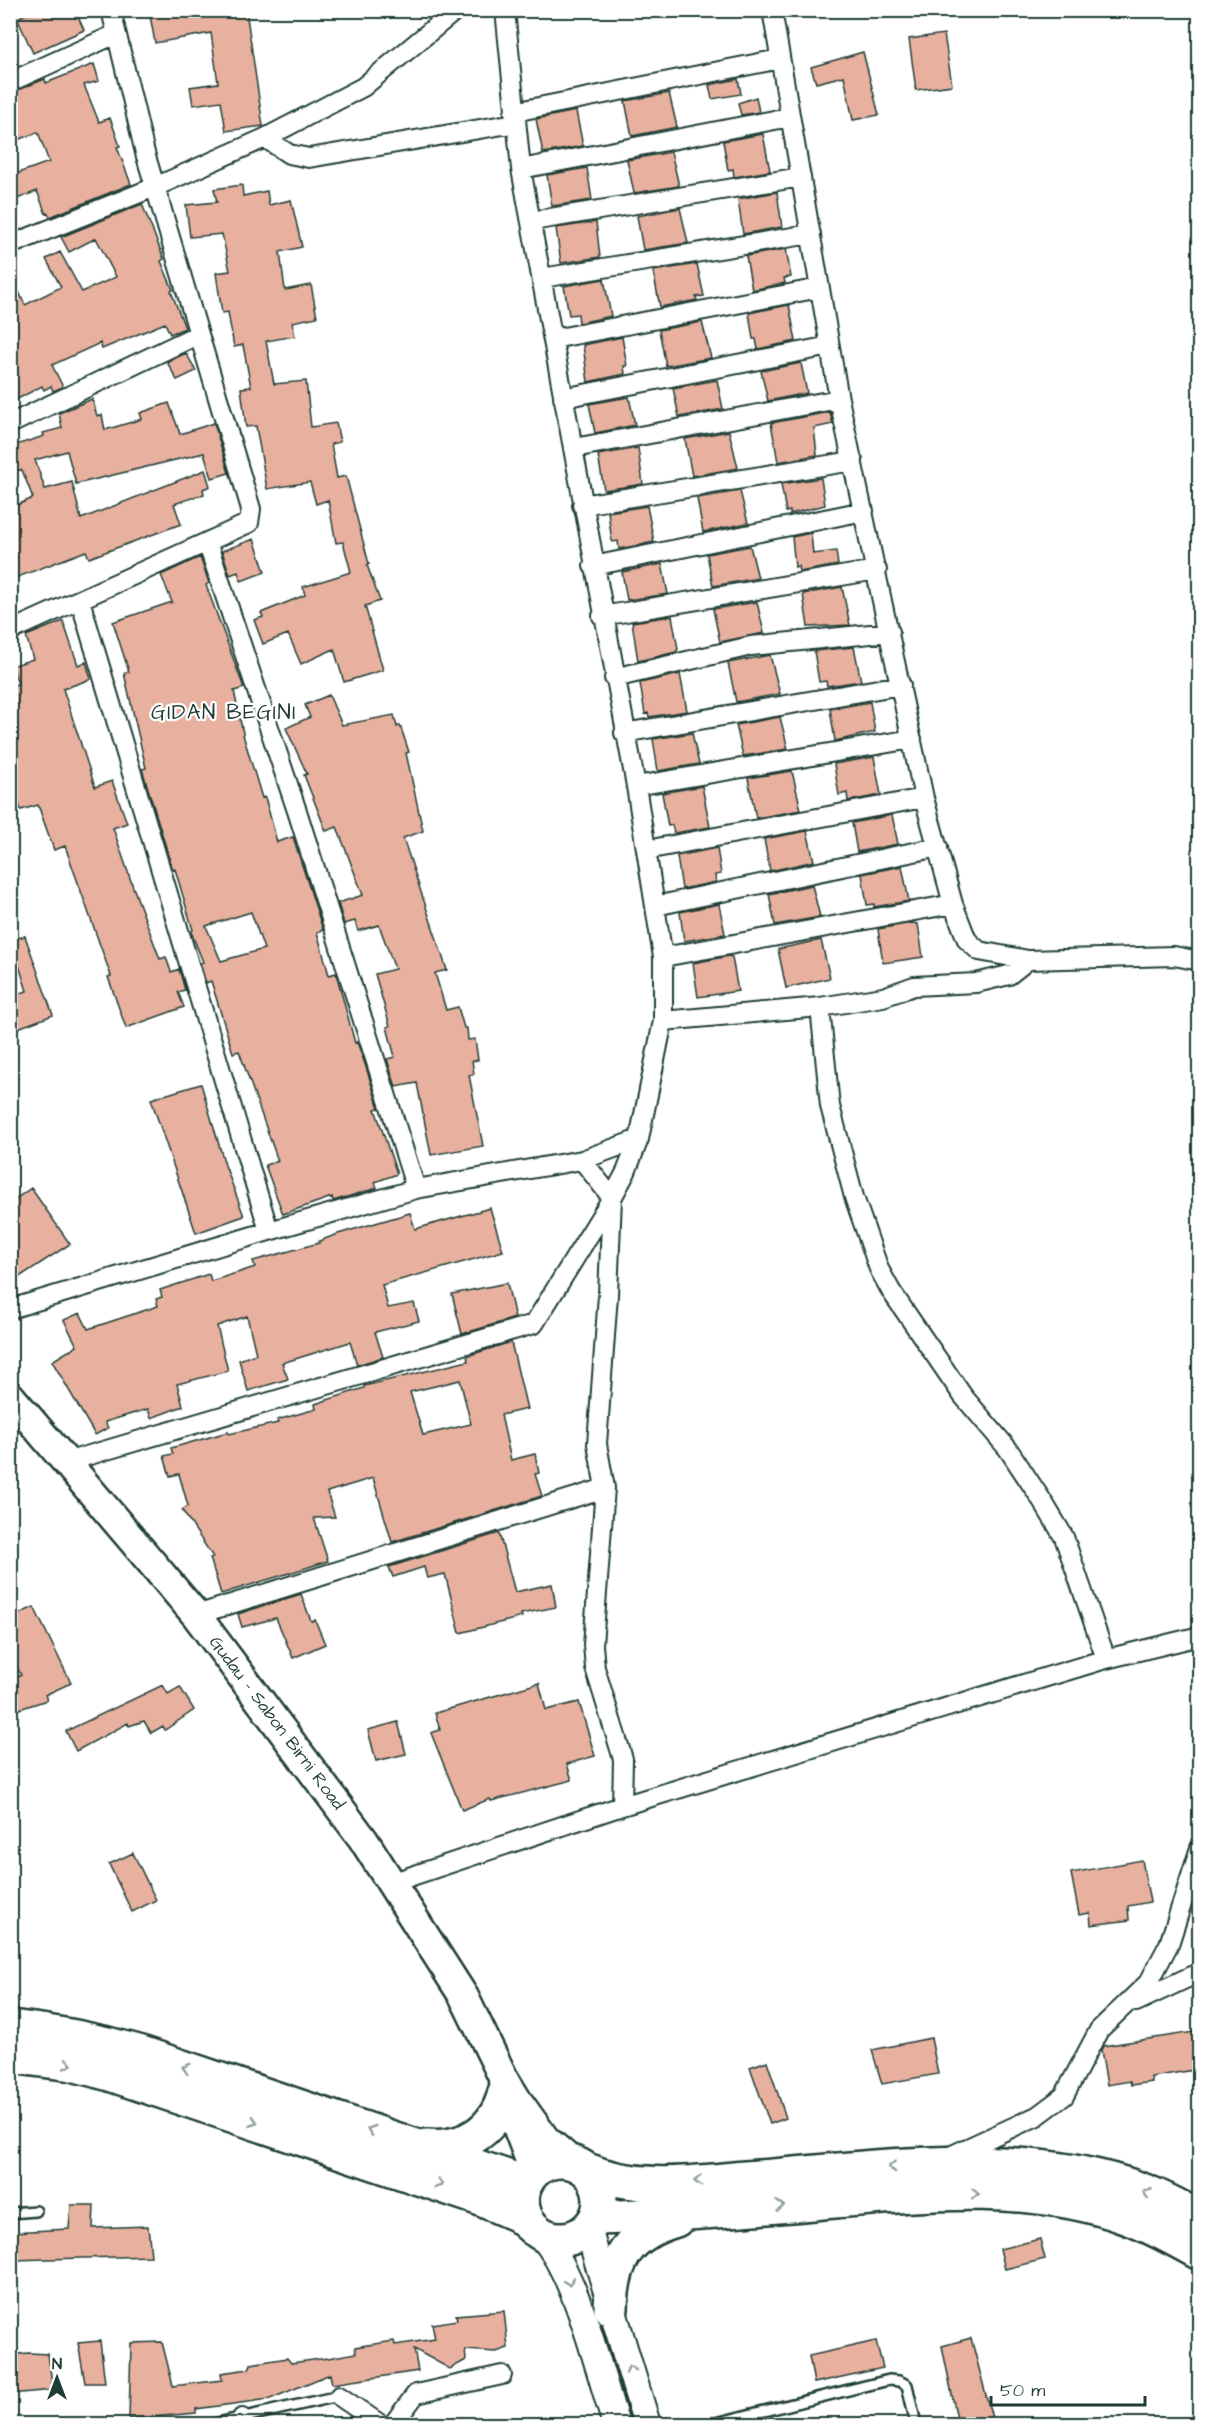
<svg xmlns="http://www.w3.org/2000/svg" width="1210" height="2435" font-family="'Architects Daughter',sans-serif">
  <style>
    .building { fill: #e8b09f; stroke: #1f3d34; stroke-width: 1.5; fill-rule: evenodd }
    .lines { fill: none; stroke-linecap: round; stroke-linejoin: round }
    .lane-casing { stroke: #1f3d34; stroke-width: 14 }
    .street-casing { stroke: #1f3d34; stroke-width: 22 }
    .secondary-casing { stroke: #1f3d34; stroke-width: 30 }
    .primary-casing { stroke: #1f3d34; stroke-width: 33 }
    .highway-casing { stroke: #1f3d34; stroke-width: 38 }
    .lane { stroke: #fff; stroke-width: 9 }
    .street { stroke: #fff; stroke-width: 18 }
    .secondary { stroke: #fff; stroke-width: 26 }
    .primary { stroke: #fff; stroke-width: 28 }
    .highway { stroke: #fff; stroke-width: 33 }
    .oneway { stroke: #8f9e9a }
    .labels { text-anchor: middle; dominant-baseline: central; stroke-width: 4.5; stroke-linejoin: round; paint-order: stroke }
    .street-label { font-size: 18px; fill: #1f3d34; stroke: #fff }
    .quarter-label { font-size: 21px; letter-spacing: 1.5px; fill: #1f3d34; stroke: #fff }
  </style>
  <rect width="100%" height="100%" fill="#fff"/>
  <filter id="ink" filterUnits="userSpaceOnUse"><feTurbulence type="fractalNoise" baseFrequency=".0167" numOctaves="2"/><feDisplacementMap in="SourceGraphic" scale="12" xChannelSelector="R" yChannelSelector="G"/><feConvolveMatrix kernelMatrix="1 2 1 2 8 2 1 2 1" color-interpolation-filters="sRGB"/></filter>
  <g filter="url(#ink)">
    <path class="building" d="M35 10H75L84 30 33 53 17 18Z
      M149 10H246L263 126 226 131 221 101 193 105 190 87 218 83 211 33 155 43Z
      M944 34 952 85 916 90 909 39Z
      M863 52 879 115 853 120 844 76 816 83 811 67Z
      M94 64 99 81 84 85 99 122 110 118 120 146 117 147 131 184 50 217 48 213 46 214 37 191 10 202V176L49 162 38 132 10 143V93L45 79 46 83Z
      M738 79 741 94 712 99 709 85Z
      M669 93 677 127 632 136 625 101Z
      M756 97 759 112 741 115 738 103Z
      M576 111 583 146 543 153 536 119Z
      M763 134 770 171 734 177 733 169 728 170 723 141Z
      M671 152 679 186 634 193 627 160Z
      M587 168 592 200 552 206 547 175Z
      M242 185 243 196 267 191 269 205 291 200 302 247 280 252 285 290 311 285 317 317 292 322 295 336 266 341 274 384 306 381 311 427 336 423 340 442 331 444 337 478 346 476 369 564 367 565 380 601 365 606 383 670 344 682 334 649 301 664 288 634 263 644 254 620 263 617 261 613 305 595 303 587 351 572 343 542 336 543 328 500 316 504 310 482 267 489 256 426 246 427 241 388 251 387 243 345 234 347 228 312 222 313 216 273 230 271 222 234 190 237 186 205 217 202 214 189Z
      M777 192 782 227 743 234 738 199Z
      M142 204 164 259 161 261 173 290 171 291 185 328 170 334 165 323 102 349 100 343 52 365 63 387 53 391 51 386 44 390 42 386 10 403V272L25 305 61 287 46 259 60 252 82 292 116 277 96 238 69 252 61 237Z
      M680 208 688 243 643 250 637 216Z
      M596 222 600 257 561 263 556 228Z
      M786 249 791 277 784 278 785 283 752 290 746 256Z
      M697 264 704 296 696 297 697 300 660 307 653 271Z
      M604 279 611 316 579 323 578 314 569 315 564 286Z
      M789 305 796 341 758 349 756 339H753L749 313Z
      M702 322 711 358 666 366 659 330Z
      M622 337 627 366H624L625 374 588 382 583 345Z
      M186 353 196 371 177 380 167 362Z
      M801 363 807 393 768 401 761 371Z
      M717 380 723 409 679 417 673 388Z
      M629 397 635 425 595 433 589 404Z
      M92 399 97 416 102 415 105 430 142 419 140 413 169 403 180 434 214 423 229 473 212 478 204 453 76 484 67 451 35 460 45 489 72 482 81 519 205 470 210 486 203 489 204 494 174 504 181 524 89 558 86 551 10 580V508L33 498 22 470 10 471V447L44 436 43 433 62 428 59 413Z
      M830 412 833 424 814 428 817 455 778 462 771 423Z
      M729 431 738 468 692 476 685 439Z
      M638 448 643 484 604 490 598 455Z
      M821 478 825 505 790 514V511L786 512 781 484Z
      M740 491 748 523 703 532 697 498Z
      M647 506 654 542 619 549 618 541 612 542 608 512Z
      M811 533 813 554 836 551 838 565 799 572 798 566 795 567 792 537Z
      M254 539 265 572 241 581 238 572 230 575 222 551Z
      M750 546 758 578 713 586 707 554Z
      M200 557 209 583 206 585 244 688 234 691 244 738 262 798 265 797 277 842 293 837 323 930 317 932 329 975 336 973 355 1043 357 1042 365 1064 379 1108 375 1109 397 1174 375 1182 377 1188 333 1201 332 1197 283 1214 265 1165 278 1161 239 1051 233 1053 211 981 206 983 200 963 203 962 193 937 191 931 193 930 175 869 173 870 142 769 146 768 124 673 129 672 113 622 172 602 161 575ZM251 912 264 949 221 961 206 926Z
      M662 564 668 594 627 600 622 572Z
      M842 587 850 625 808 627 803 594Z
      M757 602 764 633 720 642 713 609Z
      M672 616 678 649 676 652 638 661 632 622Z
      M63 621 78 665 86 662 91 679 63 689 95 787 112 781 127 823 113 828 133 887 160 959 166 957 171 972 179 969 185 990 178 992 184 1007 126 1028 108 977 111 976 65 846 54 850 38 805 21 810 10 778V686L18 684 12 666 33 659 26 636Z
      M854 647 861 681 827 686 826 681 819 682 814 651Z
      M770 655 780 694 736 702 728 663Z
      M680 674 687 711 649 717 648 713 645 714 640 683Z
      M329 695 342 725 394 715 397 727 400 725 409 752 406 753 423 831 403 838 447 970 435 973 446 1010 458 1007 464 1028H467L468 1040 475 1039 478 1060 472 1061 474 1074 469 1075 483 1146 431 1155 417 1083 396 1087 387 1059 395 1057 387 1027 390 1026 375 974 395 969 379 925 358 931 355 921 344 924 338 903 363 895 337 827 326 831 304 775 307 774 286 728 310 717 305 705Z
      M870 702 875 732 835 741 830 709Z
      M780 717 788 749 743 756 736 725Z
      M692 733 699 764 658 771 653 739Z
      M874 757 881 795 848 801 847 793 839 795 834 764Z
      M792 771 801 810 756 818 748 778Z
      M702 786 710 827 674 833 672 825 668 826 662 793Z
      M892 815 898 844 857 852 852 823Z
      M807 831 814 861 770 871 764 839Z
      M717 848 721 874 715 875 716 882 682 889 677 856Z
      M902 866 909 901 874 907V904L867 905 862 874Z
      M812 885 820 917 775 925 769 894Z
      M719 904 725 934 684 941 680 912Z
      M912 923 918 924 923 957 883 963 878 929Z
      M25 936 53 1015 10 1031V996L27 991 11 940Z
      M821 940 830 978 786 988 778 949Z
      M729 956 732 957 738 991 698 997 693 963Z
      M201 1084 225 1165 244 1216 196 1233 151 1099Z
      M31 1188 70 1244 10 1283V1203Z
      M490 1208 503 1251 382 1285 388 1308 414 1303 419 1321 375 1332 383 1357 357 1365 350 1342 282 1363 288 1379 248 1391 239 1360 256 1354 247 1316 217 1326 228 1371 177 1384 183 1406 151 1418 148 1409 105 1422 108 1428 95 1435 52 1361 77 1346 64 1320 80 1313 88 1329 158 1306 156 1299 162 1297 160 1290 209 1274 211 1281 243 1271 255 1267 253 1261 319 1243V1241L338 1234 410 1213 415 1229Z
      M507 1283 515 1318 462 1334 452 1294Z
      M511 1342 527 1409 501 1415 511 1460 535 1454 539 1473 535 1474 542 1496 392 1542 373 1478 327 1492 335 1517 314 1518 328 1561 221 1594 210 1558 213 1557 182 1510 188 1506 179 1474 170 1476 164 1456 173 1454 171 1448 228 1432 229 1434 278 1423 277 1420 316 1409 315 1404 364 1388V1386L468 1361 467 1356ZM460 1380 471 1424 423 1435 410 1392Z
      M499 1533 515 1592 552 1584 556 1607 521 1614 522 1617 460 1633 445 1574 427 1578 424 1567 393 1577 389 1567Z
      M301 1594 311 1621 315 1620 325 1644 293 1658 276 1618 242 1627 238 1614Z
      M34 1607 71 1683 45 1695 47 1700 10 1712V1679L21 1675 10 1653V1618Z
      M539 1683 546 1710 579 1702 595 1756 567 1764 572 1780 491 1801 490 1799 462 1810 431 1733 440 1730 435 1713Z
      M163 1685 168 1694 180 1687 194 1710 165 1730 163 1726 151 1733 144 1721 129 1726 128 1723 76 1751 66 1731Z
      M398 1722 406 1754 376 1761 368 1730Z
      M133 1853 156 1900 132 1912 109 1864Z
      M1142 1860 1150 1902 1128 1906 1129 1920 1091 1925 1090 1913 1079 1915 1071 1873Z
      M1200 2031V2069L1151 2077 1152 2082 1131 2085 1130 2081 1107 2085 1101 2050 1103 2046Z
      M931 2038 938 2074 882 2084 872 2050Z
      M767 2061 786 2118 770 2124 750 2067Z
      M71 2205H94L93 2228 148 2226 151 2256 13 2260 12 2232 69 2229Z
      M1040 2239 1045 2259 1005 2269 1000 2249Z
      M504 2311 508 2348 496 2352 465 2350 466 2360 450 2369 414 2349 418 2371 332 2384 330 2374 270 2399 196 2409V2413L129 2419 131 2343 162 2342 173 2386 222 2380 221 2373 249 2369 251 2364 287 2358 291 2363 328 2358 356 2353 355 2347 394 2341 395 2345 435 2339 432 2324 457 2320 456 2315Z
      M971 2338 992 2418 958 2424 942 2346Z
      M100 2341 105 2383H85L78 2343Z
      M876 2341 883 2368 814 2383 809 2356Z
      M29 2353 48 2354 53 2390 10 2394V2355Z"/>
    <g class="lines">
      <g class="lane-casing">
        <path id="lane" d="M10 2213 36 2211
          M213 2424 339 2396
          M712 2424 889 2380 899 2381 907 2385 916 2424"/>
      </g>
      <g class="street-casing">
        <path id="street" d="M772 10 839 399 924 798 953 904 967 940 979 951 1028 960 1174 956 1200 961
          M10 82 116 34
          M514 112 780 59
          M265 138 289 154 309 158 515 123
          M521 169 790 117
          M532 221 801 177
          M10 245 155 187 265 138 363 87 456 10
          M542 278 811 234
          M553 339 820 288
          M563 398 830 346
          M10 424 199 334
          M574 448 839 399
          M582 505 853 461
          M207 542 298 814 416 1189
          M593 566 864 511
          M80 600 269 1231
          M602 616 877 570
          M10 631 249 523 251 509 145 153 111 10
          M614 678 751 646 890 632
          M624 733 901 685
          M636 786 912 739
          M646 850 924 798
          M655 906 938 847
          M663 957 953 904
          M820 1007 830 1106 854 1197 879 1269 891 1291 963 1396 1008 1449 1043 1502 1064 1537 1106 1659
          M663 1021 820 1007 883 997 914 986 976 983 1009 975 1028 960
          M582 1160 612 1198 608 1295 597 1444 605 1488 593 1645 595 1668 623 1759 622 1806
          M10 1309 269 1231 416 1189 582 1160 639 1139
          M66 1462 534 1324 612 1198 626 1172 639 1139 663 1021V957L636 786 521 169 505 10
          M196 1615 605 1488
          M391 1883 622 1806 1106 1659 1200 1636
          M1136 2002 1200 1972
          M948 2157 1037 2116 1064 2096 1099 2030 1149 1982 1169 1944 1200 1848
          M339 2396 380 2424
          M242 2418 244 2424
          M393 2424 416 2394 502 2375"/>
      </g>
      <g class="secondary-casing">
        <path id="secondary" d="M588 2229 647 2424
          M539 2232C577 2274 598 2369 616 2424"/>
      </g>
      <g class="primary-casing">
        <path id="primary" d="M10 1396 196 1615 363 1839 464 1997 503 2077 517 2100 545 2139 572 2162
          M510 2108 534 2171"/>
      </g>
      <g class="highway-casing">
        <path id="highway" d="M10 2027C54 2032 95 2040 138 2052L525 2183
          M10 2056 72 2064 110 2074 481 2199 518 2215 534 2229
          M426 2146C465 2150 496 2130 505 2092
          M522 2200a39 39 0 1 1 78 0a39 39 0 1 1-78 0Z
          M587 2170C641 2193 701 2181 758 2177 883 2167 1021 2146 1142 2190 1162 2197 1181 2208 1200 2218
          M596 2218C669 2216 742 2209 814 2203 917 2194 1026 2181 1126 2217 1152 2226 1176 2240 1200 2253
          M611 2309C612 2260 628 2234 676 2220"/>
      </g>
      <use href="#lane" class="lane"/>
      <use href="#street" class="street"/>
      <use href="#secondary" class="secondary"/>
      <use href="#primary" class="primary"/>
      <use href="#highway" class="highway"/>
    </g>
    <defs><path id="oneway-chevron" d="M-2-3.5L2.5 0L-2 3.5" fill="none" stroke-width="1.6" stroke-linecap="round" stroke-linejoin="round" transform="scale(1.5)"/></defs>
    <g class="oneway">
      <use href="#oneway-chevron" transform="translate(68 2064) rotate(11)"/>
      <use href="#oneway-chevron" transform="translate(186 2068) rotate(-162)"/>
      <use href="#oneway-chevron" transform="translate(254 2122) rotate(19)"/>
      <use href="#oneway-chevron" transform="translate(371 2130) rotate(-162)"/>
      <use href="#oneway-chevron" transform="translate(892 2167) rotate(177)"/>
      <use href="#oneway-chevron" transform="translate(698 2181) rotate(176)"/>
      <use href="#oneway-chevron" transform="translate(439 2184) rotate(19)"/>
      <use href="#oneway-chevron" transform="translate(1147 2193) rotate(-158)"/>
      <use href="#oneway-chevron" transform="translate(975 2194) rotate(1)"/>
      <use href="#oneway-chevron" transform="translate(780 2206) rotate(-5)"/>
      <use href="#oneway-chevron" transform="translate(569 2282) rotate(69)"/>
      <use href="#oneway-chevron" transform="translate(630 2369) rotate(-107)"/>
    </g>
  </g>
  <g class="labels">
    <g class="street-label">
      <text transform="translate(277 1723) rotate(53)">Gudau - Sabon Birni Road</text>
    </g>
    <g class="quarter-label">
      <text x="224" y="712">GIDAN BEGINI</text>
    </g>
  </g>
  <rect width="1210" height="2435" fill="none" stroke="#fff" stroke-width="36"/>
  <rect x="18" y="18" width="1174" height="2399" fill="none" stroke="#1f3d34" stroke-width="2" filter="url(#ink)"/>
  <g transform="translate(57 2378)" stroke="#ffffff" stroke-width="4.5" paint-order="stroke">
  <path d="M0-4.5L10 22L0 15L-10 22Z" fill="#1f3d34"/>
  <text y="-9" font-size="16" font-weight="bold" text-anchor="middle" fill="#1f3d34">N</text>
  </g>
  <path d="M991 2396v9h154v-9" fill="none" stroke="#1f3d34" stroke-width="3"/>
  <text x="1000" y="2396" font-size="18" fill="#1f3d34" stroke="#ffffff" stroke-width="4.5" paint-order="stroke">50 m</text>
</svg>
